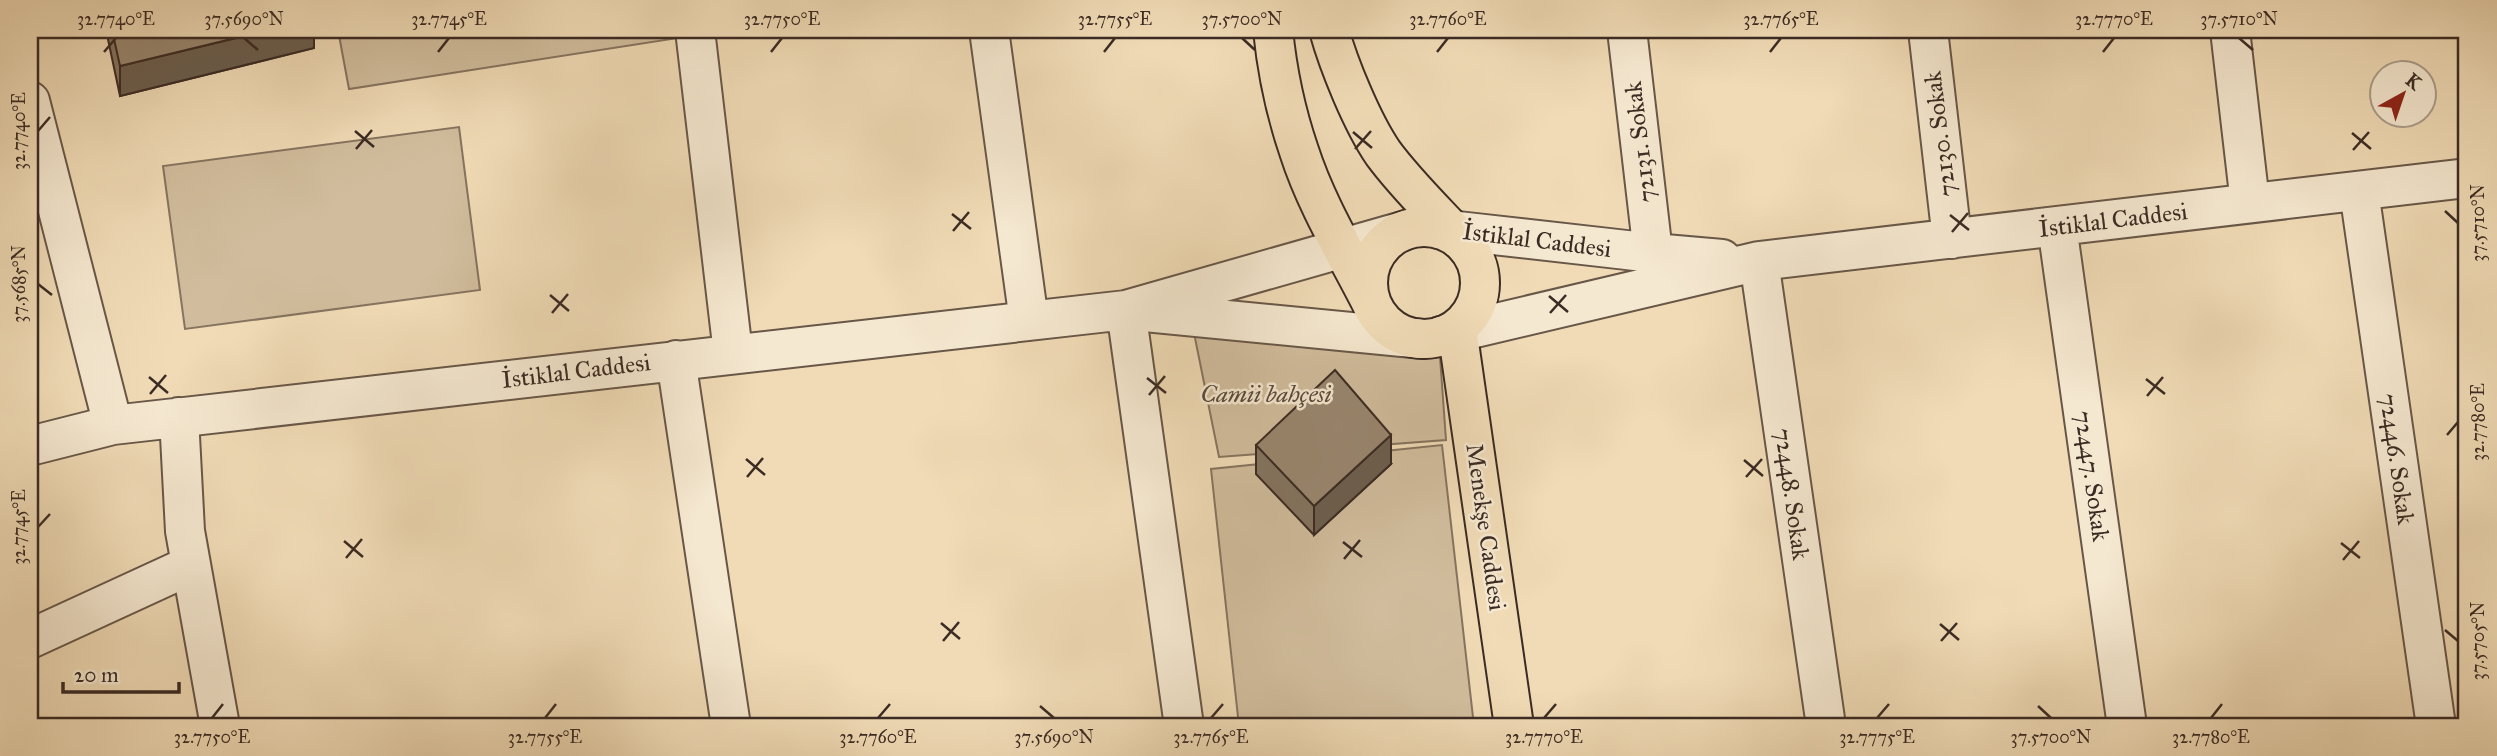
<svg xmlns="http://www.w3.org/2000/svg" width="2497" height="756" font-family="'IM FELL Great Primer',serif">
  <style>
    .green { fill: #d1bd9d; stroke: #867460; stroke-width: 2 }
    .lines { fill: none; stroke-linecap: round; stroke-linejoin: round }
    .minor-casing { stroke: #685748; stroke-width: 42 }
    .major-casing { stroke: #3b2b24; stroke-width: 42 }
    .minor { stroke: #f5e8d0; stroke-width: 38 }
    .major { stroke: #f0dbb6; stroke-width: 38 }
    .wall { fill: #847460; stroke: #3b2b24; stroke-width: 2 }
    .shaded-wall { fill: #6b5e4e; stroke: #3b2b24; stroke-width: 2 }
    .building { fill: #998770; stroke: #3b2b24; stroke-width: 2 }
    .ticks { fill: none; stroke: #3b2b24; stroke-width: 2.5 }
    .labels { text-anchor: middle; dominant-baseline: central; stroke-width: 5; stroke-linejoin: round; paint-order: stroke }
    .street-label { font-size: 24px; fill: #3b2b24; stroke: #f5e8d0 }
    .park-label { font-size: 24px; font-style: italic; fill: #59483c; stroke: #f5e8d0 }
    .neatline { fill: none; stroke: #3b2b24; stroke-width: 2.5 }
    .ticks-label { font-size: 18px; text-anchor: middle; fill: #3b2b24 }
  </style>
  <rect width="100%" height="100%" fill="#f0dbb6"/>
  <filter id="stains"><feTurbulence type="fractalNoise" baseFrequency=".00286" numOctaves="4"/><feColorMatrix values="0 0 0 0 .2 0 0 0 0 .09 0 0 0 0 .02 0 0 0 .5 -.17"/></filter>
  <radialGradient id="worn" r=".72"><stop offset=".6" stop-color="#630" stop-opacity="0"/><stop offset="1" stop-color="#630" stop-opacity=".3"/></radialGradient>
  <path class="green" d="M338 30H677L678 38 349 89Z
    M459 127 480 290 185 329 163 166Z
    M1194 333 1439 343 1446 440 1219 457Z
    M1442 445 1474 726H1239L1211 469Z"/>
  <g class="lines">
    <g class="minor-casing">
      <path id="minor" d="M695 30 733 353
        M989 30 1029 321
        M1627 30 1653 253
        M1928 30 1952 239
        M2230 30 2250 203
        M30 101 113 425
        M2359 191 2436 726
        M2057 226 2127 726
        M1440 229 1653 253 1722 259
        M1759 261 1826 726
        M1126 310 1184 726
        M1145 312 1423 339
        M1441 336 1759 261 2467 178
        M676 360 731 726
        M179 417 185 531 220 726
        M30 446 113 425 1126 310 1403 231
        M30 639 191 565"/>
    </g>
    <g class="major-casing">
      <path id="major" d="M1273 30C1277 70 1286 113 1299 151 1316 204 1346 253 1371 302
        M1329 30C1339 66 1362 122 1383 153 1405 183 1433 210 1458 237
        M1368 283a56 56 0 1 1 112 0a56 56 0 1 1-112 0Z
        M1457 329 1514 726"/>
    </g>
    <use href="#minor" class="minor"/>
    <use href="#major" class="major"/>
  </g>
  <path class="wall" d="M106 30H314V48L120 96Z
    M1256 445 1391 464 1314 535 1256 474Z"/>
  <path class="shaded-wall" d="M269 30H314V48L120 96V66Z
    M1391 435V464L1314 535V506Z"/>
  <path class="building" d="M112 30H269L120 66Z
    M1335 370 1391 435 1314 506 1256 445Z"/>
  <path class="ticks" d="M244 38 258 50M1242 38 1255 50M2239 38 2253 50M104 52 116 38M438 52 449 38M771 52 782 38M1104 52 1115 38M1437 52 1448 38M1770 52 1781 38M2103 52 2114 38M38 131 50 117M355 131 374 147M1353 132 1372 148M2352 133 2371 149M356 149 372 130M1355 149 1371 131M2353 150 2369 132M2445 211 2458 223M952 214 971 229M1950 215 1969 230M953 231 969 212M1952 232 1968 213M38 284 52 295M550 295 569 311M1549 296 1568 312M552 313 568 294M1550 313 1566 295M149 377 168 393M1147 378 1166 393M2146 379 2165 394M150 394 166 375M1149 395 1165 376M2147 396 2163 377M2447 435 2458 422M746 459 765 475M1744 460 1763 476M747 477 763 458M1746 477 1762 459M38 527 50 514M344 541 363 557M1343 542 1362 557M2341 543 2360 558M346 558 362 539M1344 559 1360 540M2343 560 2359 541M941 623 960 639M1940 624 1959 640M2445 630 2458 641M943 641 959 622M1941 641 1957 623M1040 706 1054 718M2038 706 2051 718M212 718 223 704M545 718 556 704M878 718 890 704M1211 718 1223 704M1544 718 1556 704M1877 718 1889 704M2211 718 2222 704"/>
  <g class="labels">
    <g class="street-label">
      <text transform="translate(1940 134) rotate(-97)">72130. Sokak</text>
      <text transform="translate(1640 142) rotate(-97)">72131. Sokak</text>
      <text transform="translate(2113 220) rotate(-7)">İstiklal Caddesi</text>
      <text transform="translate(1537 240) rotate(7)">İstiklal Caddesi</text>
      <text transform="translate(576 371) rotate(-7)">İstiklal Caddesi</text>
      <text transform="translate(2397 459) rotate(82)">72446. Sokak</text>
      <text transform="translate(2092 476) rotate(82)">72447. Sokak</text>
      <text transform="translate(1792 494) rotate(82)">72448. Sokak</text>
      <text transform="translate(1486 527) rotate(82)">Menekşe Caddesi</text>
    </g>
    <g class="park-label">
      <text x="1266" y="394">Camii bahçesi</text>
    </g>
  </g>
  <rect width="2497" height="756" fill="none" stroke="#f0dbb6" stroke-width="77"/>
  <g transform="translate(2403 94) rotate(40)"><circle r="33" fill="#f5e8d0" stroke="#ab9c8b" stroke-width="2"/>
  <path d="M0-5L12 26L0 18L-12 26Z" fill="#8f2418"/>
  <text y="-10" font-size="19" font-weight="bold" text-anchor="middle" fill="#3b2b24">K</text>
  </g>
  <path d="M63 682v10h116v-10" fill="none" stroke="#3b2b24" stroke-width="3.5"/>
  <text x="74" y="682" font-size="21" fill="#3b2b24" stroke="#f5e8d0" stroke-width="5" paint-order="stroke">20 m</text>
  <rect x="38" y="38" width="2420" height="680" class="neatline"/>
  <g class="ticks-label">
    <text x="116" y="25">32.7740°E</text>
    <text x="244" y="25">37.5690°N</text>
    <text x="449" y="25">32.7745°E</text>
    <text x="782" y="25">32.7750°E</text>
    <text x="1115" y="25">32.7755°E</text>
    <text x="1242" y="25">37.5700°N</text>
    <text x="1448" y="25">32.7760°E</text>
    <text x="1781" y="25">32.7765°E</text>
    <text x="2114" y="25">32.7770°E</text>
    <text x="2239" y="25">37.5710°N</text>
    <text transform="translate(19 131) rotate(-90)" y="6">32.7740°E</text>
    <text transform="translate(2478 223) rotate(-90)" y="6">37.5710°N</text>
    <text transform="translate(19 284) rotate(-90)" y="6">37.5685°N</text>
    <text transform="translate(2478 422) rotate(-90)" y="6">32.7780°E</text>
    <text transform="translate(19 527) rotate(-90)" y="6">32.7745°E</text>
    <text transform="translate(2478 641) rotate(-90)" y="6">37.5705°N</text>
    <text x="212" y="743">32.7750°E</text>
    <text x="545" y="743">32.7755°E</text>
    <text x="878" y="743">32.7760°E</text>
    <text x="1054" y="743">37.5690°N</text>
    <text x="1211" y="743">32.7765°E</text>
    <text x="1544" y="743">32.7770°E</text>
    <text x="1877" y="743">32.7775°E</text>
    <text x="2051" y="743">37.5700°N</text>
    <text x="2211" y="743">32.7780°E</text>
  </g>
  <rect width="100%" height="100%" filter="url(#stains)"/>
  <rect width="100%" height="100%" fill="url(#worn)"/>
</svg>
